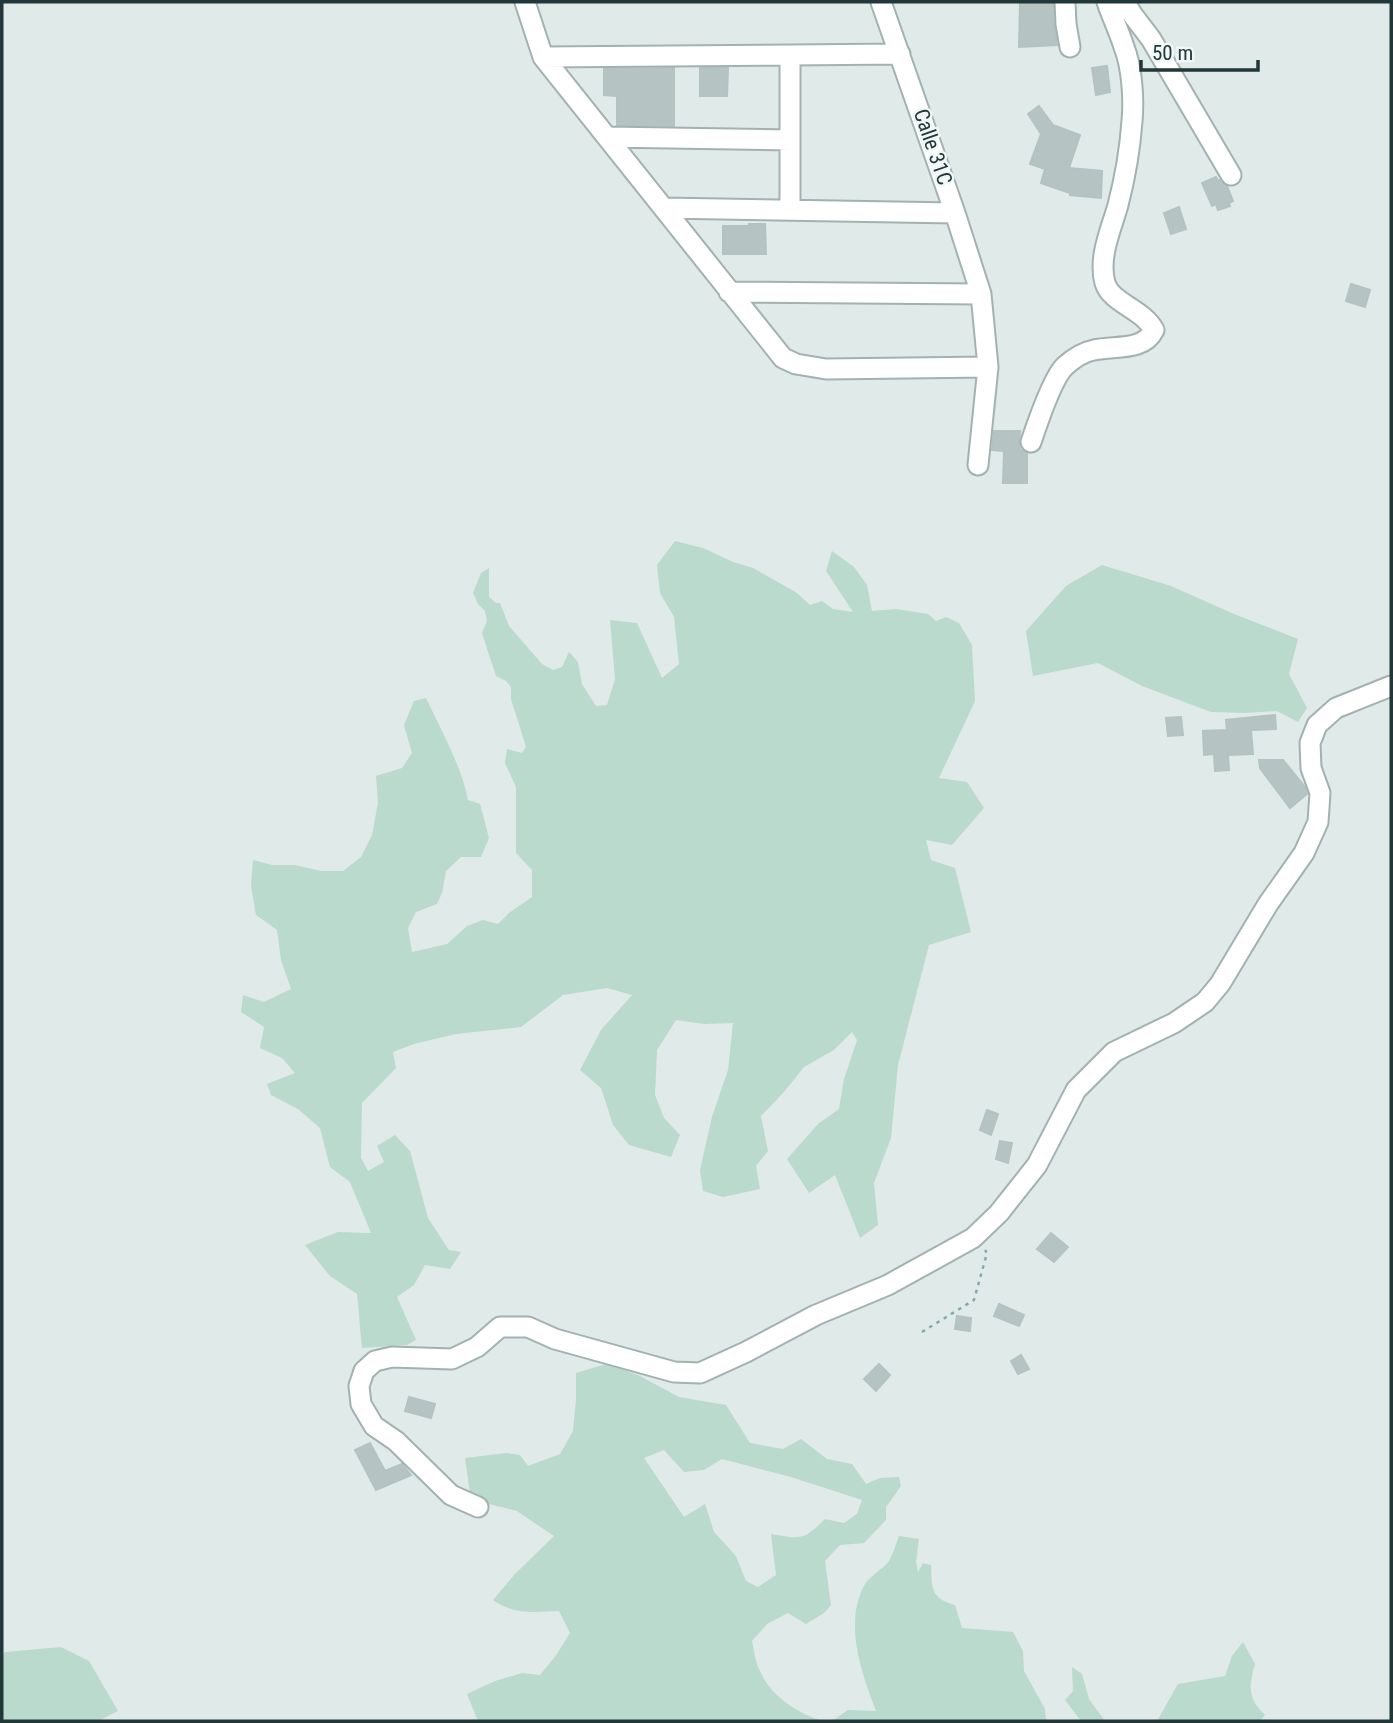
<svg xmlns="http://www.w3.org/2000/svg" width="1393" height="1723" font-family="'Roboto Condensed',sans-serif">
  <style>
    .green { fill: #b9dacd; fill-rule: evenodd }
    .building { fill: #b5c4c3; stroke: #b2c3c2; stroke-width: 2 }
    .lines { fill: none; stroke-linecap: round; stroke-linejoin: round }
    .minor-casing { stroke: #a3b1b1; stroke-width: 23 }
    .path { stroke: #82abac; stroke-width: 2.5; stroke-dasharray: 3.5 5; stroke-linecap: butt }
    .minor { stroke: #fff; stroke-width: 19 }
    .labels { text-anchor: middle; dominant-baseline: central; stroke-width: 5; stroke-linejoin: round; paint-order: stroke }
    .street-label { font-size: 21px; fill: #213739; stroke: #f0f7f6 }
  </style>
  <rect width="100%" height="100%" fill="#e0eae9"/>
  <path class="green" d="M675 541 703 548 733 562 753 568 797 593 810 605 822 601 833 609 853 612 826 571 832 551 854 567 867 585 872 611 896 609 928 614 936 621 946 617 959 623 972 645 975 701 939 778 967 782 984 808 952 845 926 840 931 860 955 868 971 932 929 945 898 1065 891 1138 874 1183 878 1225 860 1238 835 1175 809 1193 787 1159 818 1124 839 1109 844 1079 857 1040 852 1032 834 1050 804 1067 784 1092 761 1116 768 1151 756 1166 760 1189 723 1197 703 1191 700 1170 712 1117 728 1070 733 1023 704 1024 676 1020 657 1050 655 1095 664 1118 680 1135 671 1157 629 1145 613 1125 601 1088 580 1070 601 1030 632 995 607 988 563 995 521 1027 456 1034 414 1044 393 1052 396 1068 362 1103 361 1158 368 1171 384 1162 377 1146 395 1135 410 1151 428 1218 449 1250 461 1252 450 1269 425 1265 414 1285 397 1297 416 1340 407 1345 362 1348 357 1294 330 1276 305 1245 338 1232 371 1233 350 1182 330 1167 320 1128 298 1109 271 1095 267 1084 295 1073 282 1058 260 1048 264 1027 241 1012 243 995 264 1002 291 989 281 960 277 930 256 915 251 886 253 860 272 865H295L321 871H343L361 857 372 835 378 803 376 776 402 768 412 753 404 725 414 701 426 698C440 728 462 767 468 800L480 804 489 838 481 857H461L446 871 442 893 437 904 416 912 408 928 412 952 447 944 467 926 483 920 498 924 509 913 532 897V870L516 853V787L505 763 507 749 522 753 526 747 511 699V687L506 681 496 676 482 633 487 621 485 611 478 604 473 593 481 573 489 568V597L496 603H500L509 626 542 664 553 670 562 667 569 652 578 662 582 684 596 706 607 705 615 679 610 620 637 623 662 678 679 664 674 617 660 593 657 565Z
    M1102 565 1171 586 1234 614 1298 639 1289 674 1307 708 1298 722 1277 711 1244 713 1211 712 1142 686 1098 663 1033 676 1026 631 1066 586Z
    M606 1364 638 1375 679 1397 726 1405 750 1443 783 1449 801 1439 827 1459 852 1464 866 1484 880 1478 899 1477 901 1486 886 1507V1520L864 1543 840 1545 825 1561 831 1605 824 1613 806 1624 788 1613 767 1624 752 1641C754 1650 755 1661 759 1669 770 1696 797 1713 823 1721H478L467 1694 495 1681 522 1673 540 1675 557 1654 570 1633 559 1611C534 1612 514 1615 493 1600L514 1575 554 1536 517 1511 489 1504 470 1493 465 1458 507 1453 520 1455 528 1466 560 1454 573 1431 576 1399V1373ZM664 1450 684 1472 704 1470 722 1459 791 1477 862 1500 857 1514 844 1523 825 1519C803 1541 801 1539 771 1534L776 1575 758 1587 746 1581 736 1556 714 1532 705 1504 684 1517 644 1458Z
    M899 1536 919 1539 916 1562 918 1572 923 1563 931 1565C932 1588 930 1598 955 1605L962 1628 1013 1632 1023 1651 1024 1671 1045 1709 1046 1721H832L848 1710 876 1711C862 1674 843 1623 865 1584 871 1575 882 1570 889 1561 893 1554 896 1544 899 1536Z
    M1243 1642 1255 1664C1249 1686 1247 1698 1265 1715L1260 1721H1157L1178 1684 1225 1676 1232 1656Z
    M61 1647 89 1661 118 1711 98 1721H2V1654L6 1652Z
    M1072 1667 1082 1674 1089 1699 1105 1721H1081L1065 1700 1073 1691Z"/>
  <path class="building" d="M1032 2H1053L1054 25 1057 45 1019 47 1020 3Z
    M1107 66 1110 92 1096 95 1092 68Z
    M674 68V126L617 125V96L604 95V69Z
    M700 68H728L727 96H700Z
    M1039 106 1053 125 1080 135 1069 168 1102 171 1101 198 1070 195V193L1041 183 1045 169 1030 164 1041 134 1028 114Z
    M1216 177 1218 181 1220 180 1227 186 1233 201 1229 203 1230 206 1218 210 1216 204 1212 206 1202 183Z
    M1179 207 1186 229 1171 234 1164 213Z
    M749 224H765L766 254H723V226H749Z
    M1351 284 1370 290 1365 307 1346 301Z
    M994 431H1020L1019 444 1020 450 1027 453V483H1003L1004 451 992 450Z
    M1275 715 1276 729 1251 730 1253 754 1228 755 1229 770 1215 771 1214 754 1204 755 1203 731 1227 730 1226 720Z
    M1181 717 1183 735 1168 736 1166 718Z
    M1259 760H1283L1305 787 1307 794 1290 808 1260 768Z
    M987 1110 998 1114 991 1135 980 1130Z
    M1000 1141 1012 1143 1008 1163 996 1159Z
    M1051 1233 1068 1247 1054 1262 1037 1249Z
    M999 1304 1024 1315 1019 1326 994 1316Z
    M957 1316 971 1318 970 1331 955 1329Z
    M1021 1355 1029 1369 1018 1374 1011 1361Z
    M879 1364 890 1375 876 1391 864 1379Z
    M409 1397 435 1404 431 1418 405 1411Z
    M370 1443 385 1471 402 1464 411 1475 376 1490 355 1450Z"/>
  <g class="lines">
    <g class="minor-casing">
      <path id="minor" d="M525 2 543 57 783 358 796 364 826 369 988 367
        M881 2 955 213 981 294 988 367 978 465
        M1065 2 1066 24 1070 47
        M1125 2 1132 14 1151 39 1231 175
        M790 55V210
        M543 57 900 54
        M607 137 790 140
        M664 208 955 213
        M729 292 981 294
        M1031 442C1037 424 1053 377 1065 366 1074 358 1083 352 1094 350 1114 345 1143 352 1154 330 1143 309 1111 303 1105 283 1098 257 1111 230 1118 205 1125 178 1130 149 1132 121 1134 99 1132 67 1124 47 1119 31 1112 17 1107 2
        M478 1507 451 1495 396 1441 374 1426 361 1404 359 1386 364 1371 375 1361 392 1357 452 1359 477 1347 500 1327H528L555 1339 674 1372 700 1373 746 1352 816 1315 888 1285 973 1238 999 1213 1037 1165 1076 1090 1114 1052 1174 1023 1205 1002 1220 984 1268 904 1304 853 1318 822 1320 793 1311 768 1310 743 1317 725 1336 708 1391 686"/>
    </g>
    <path class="path" d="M922 1332 974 1300 987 1253 985 1250"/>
    <use href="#minor" class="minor"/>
  </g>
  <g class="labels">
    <g class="street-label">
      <text transform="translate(933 147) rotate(71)">Calle 31C</text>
    </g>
  </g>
  <rect width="1393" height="1723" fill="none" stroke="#213739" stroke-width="7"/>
  <path d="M1141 60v10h117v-10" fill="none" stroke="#213739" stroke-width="3.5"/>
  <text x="1152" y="60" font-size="21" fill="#213739" stroke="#f0f7f6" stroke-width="5" paint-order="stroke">50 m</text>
</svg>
